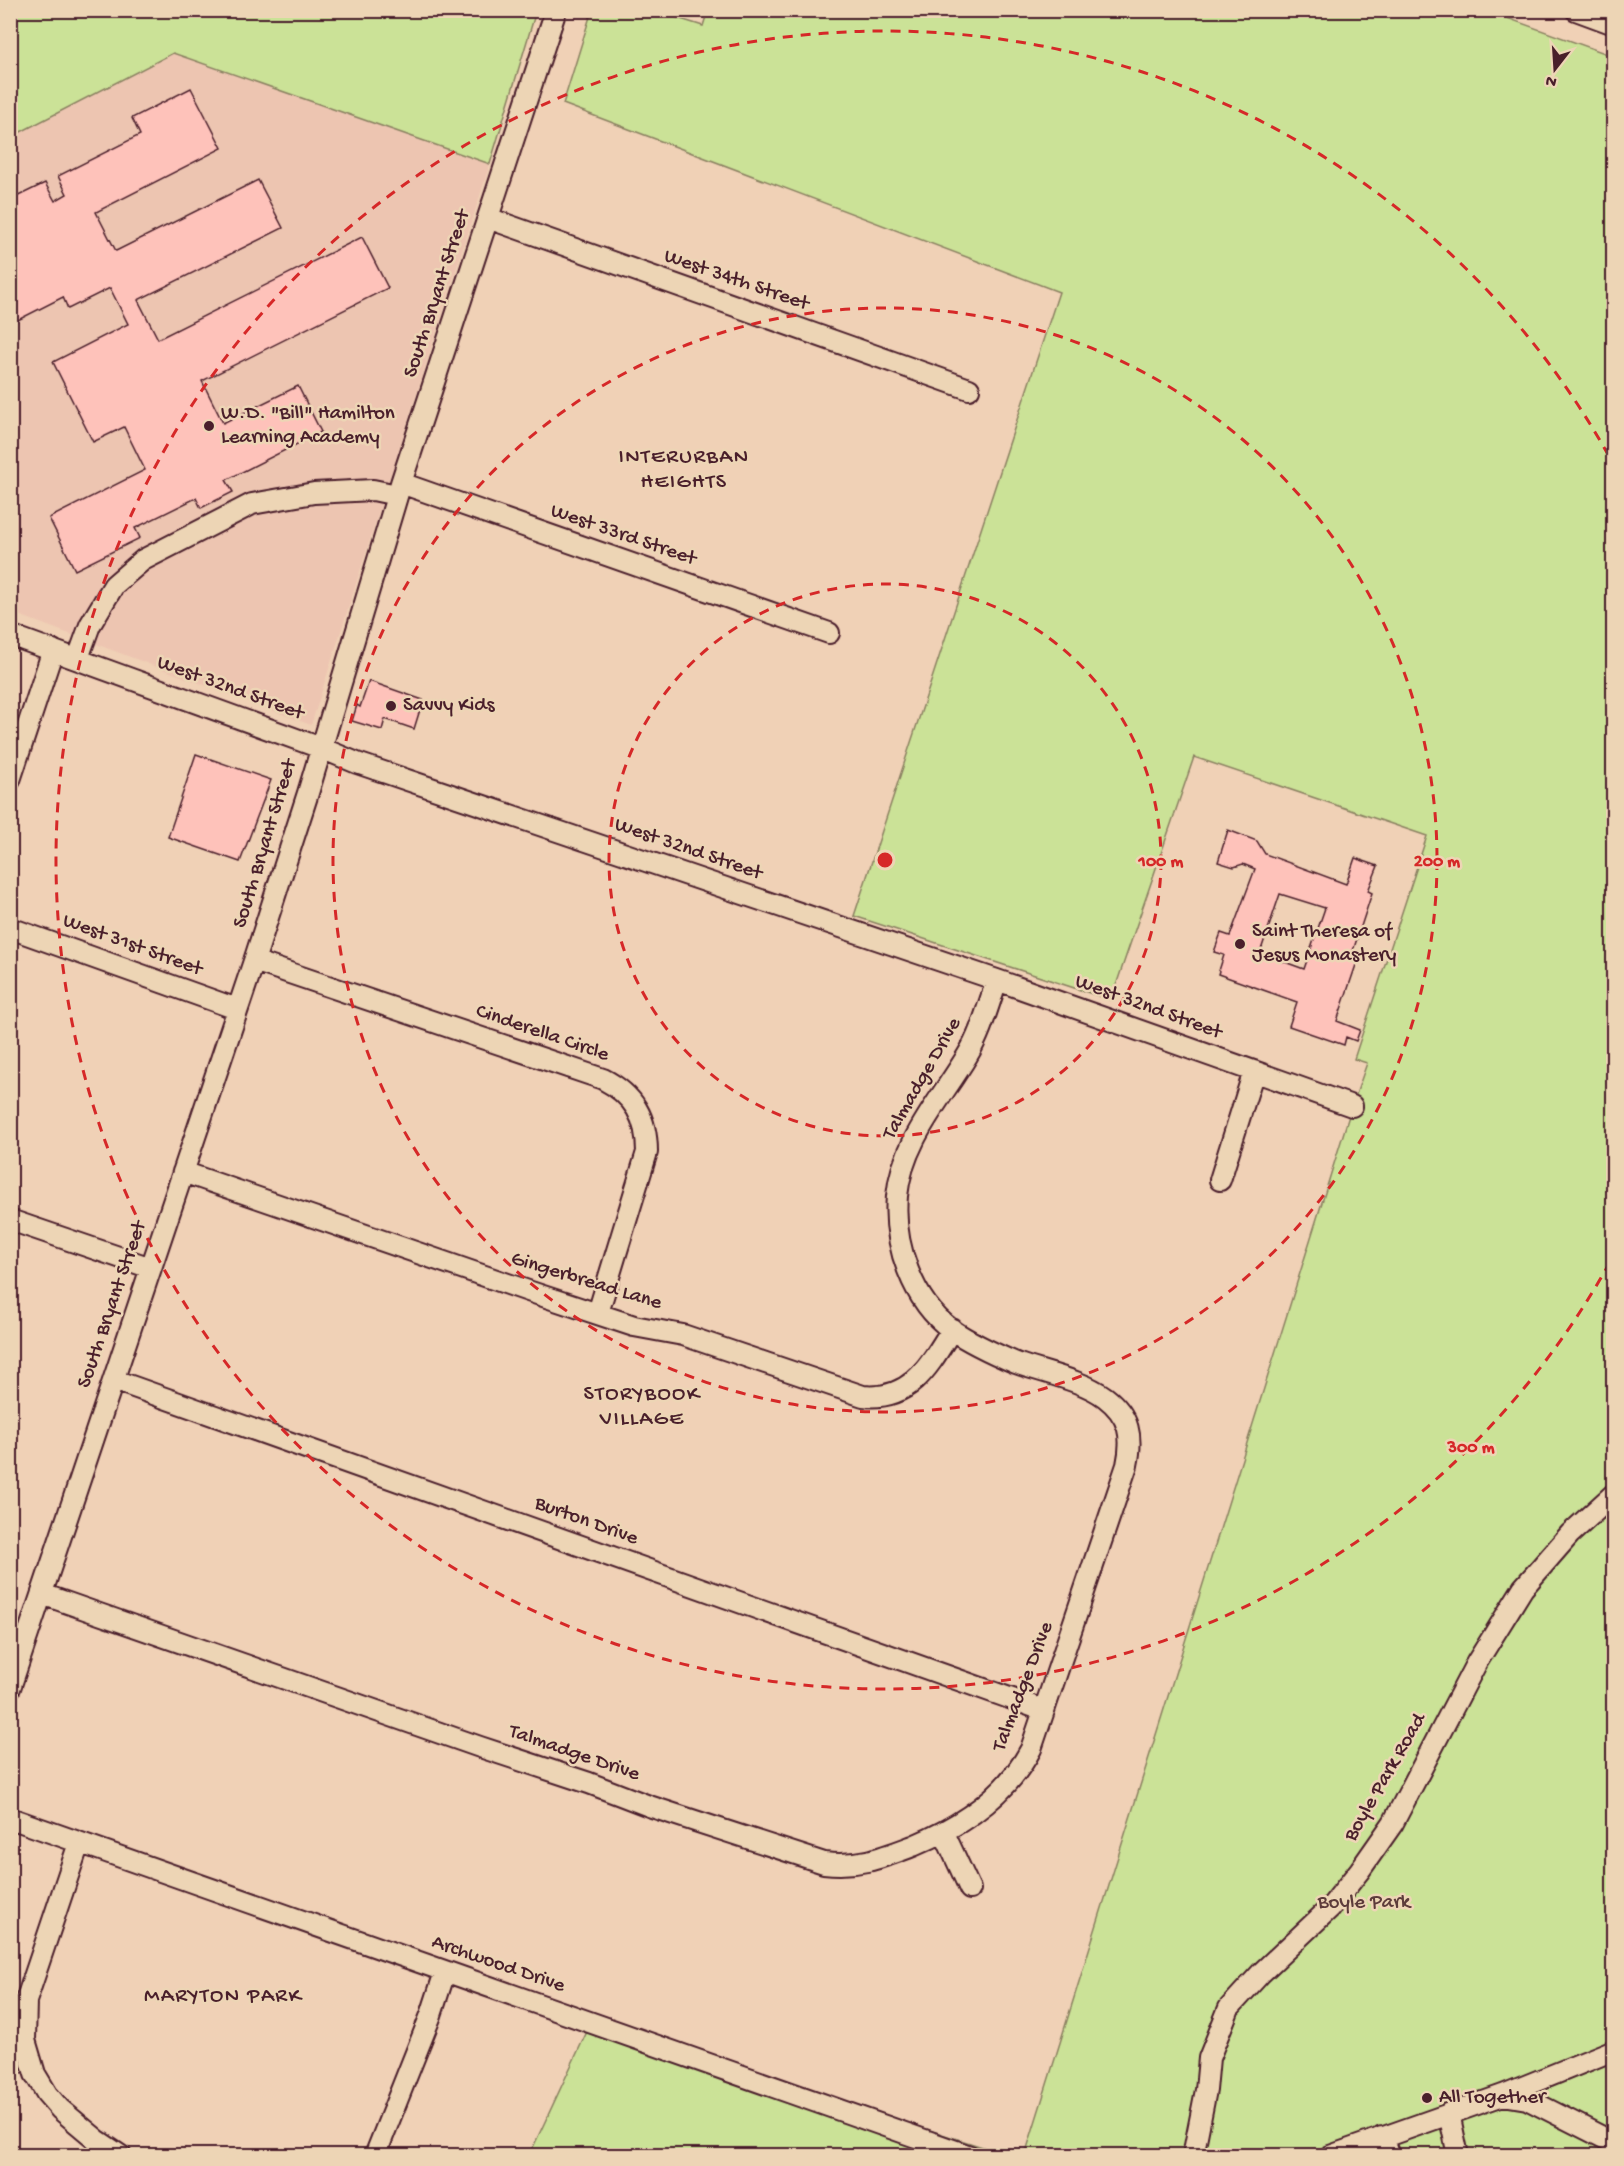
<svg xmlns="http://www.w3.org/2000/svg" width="1624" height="2166" font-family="'Gochi Hand',sans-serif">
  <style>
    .built { fill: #edc5b1 }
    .green { fill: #cbe297; stroke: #8a8061; stroke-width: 1.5 }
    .building { fill: #fec2ba; stroke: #4a1f2b; stroke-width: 1.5; fill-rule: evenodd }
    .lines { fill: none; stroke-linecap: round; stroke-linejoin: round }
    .minor-casing { stroke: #4a1f2b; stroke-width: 24 }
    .minor { stroke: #edd5b5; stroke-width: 20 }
    .ring { fill: none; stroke: #d62828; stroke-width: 3; stroke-dasharray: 10 8 }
    .poi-dot { fill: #4a1f2b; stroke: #edd5b5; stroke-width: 2 }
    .labels { text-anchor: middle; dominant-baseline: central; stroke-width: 5; stroke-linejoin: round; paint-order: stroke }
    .street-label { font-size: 21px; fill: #4a1f2b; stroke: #edd5b5 }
    .poi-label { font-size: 21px; fill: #4a1f2b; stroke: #edd5b5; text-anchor: start }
    .park-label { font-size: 21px; fill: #5d3c3b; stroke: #edd5b5 }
    .neighbourhood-label { font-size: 22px; letter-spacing: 1.5px; fill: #4a1f2b; stroke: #edd5b5 }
    .centre { fill: #d62828; stroke: #edd5b5; stroke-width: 3 }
    .ring-label { font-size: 18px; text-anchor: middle; font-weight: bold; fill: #d62828; stroke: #edd5b5; stroke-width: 5; stroke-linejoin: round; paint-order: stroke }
  </style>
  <rect width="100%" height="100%" fill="#f0d1b6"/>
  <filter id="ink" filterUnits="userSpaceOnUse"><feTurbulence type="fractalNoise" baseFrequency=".0167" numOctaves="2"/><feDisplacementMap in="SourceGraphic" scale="12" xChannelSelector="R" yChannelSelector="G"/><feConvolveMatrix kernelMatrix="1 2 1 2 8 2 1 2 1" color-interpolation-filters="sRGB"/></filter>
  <g filter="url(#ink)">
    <path class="built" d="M10 11 173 53 490 164 311 725 11 612Z"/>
    <path class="green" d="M592 10 655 11 703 26 708 10H1485L1613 56V2155H1025L1352 1106 1367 1063 1354 1059 1427 836 1194 757 1111 1000 854 916 1059 292 563 104Z
      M10 11 11 10 536 11 490 164 173 53 11 137Z
      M591 2023 1008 2155 529 2156Z"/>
    <path class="building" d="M191 88 222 148 96 212 116 251 258 180 283 228 138 300 158 339 362 237 388 288 202 381 223 423 298 386 321 432 226 480 233 492 201 508 196 498 135 528 140 538 75 570 49 518 145 470 124 427 93 442 53 362 128 324 110 288 68 309 63 297 14 322 10 315V200L45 183 55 201 67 194 58 176 140 135 132 118Z
      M369 681 423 700 414 729 385 719 382 730 352 721 357 705 360 707Z
      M196 754 271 780 240 862 168 837Z
      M1228 830 1257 841 1265 854 1346 884 1355 858 1378 866 1368 891 1372 893 1351 957 1358 959 1337 1021 1360 1030 1356 1041 1346 1037 1344 1045 1289 1026 1297 1002 1218 974 1224 955 1214 952 1221 933 1230 936 1255 869 1243 864 1234 867 1218 862ZM1280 894 1325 908 1304 969 1260 953Z"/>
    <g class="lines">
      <g class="minor-casing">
        <path id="minor" d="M1576 10 1614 24
          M488 218 969 389
          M401 483 829 633
          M10 635 321 748 357 763 997 980 1352 1106
          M78 658 90 625 114 585 143 560 252 504 314 493 373 490 397 495
          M10 780 53 650
          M10 928 237 1009
          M254 961 603 1079C634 1095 647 1118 647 1152L598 1313
          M183 1172 531 1292 634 1326 683 1335 863 1396C911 1401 929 1366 952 1329
          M1220 1180 1254 1071
          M10 1220 151 1268
          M114 1380 1043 1710
          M42 1594 480 1747 589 1783 649 1806 824 1863C859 1867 881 1858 913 1846 961 1826 1006 1797 1031 1749L1127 1465C1133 1437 1130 1416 1105 1397 1082 1380 1044 1373 1016 1363 995 1354 971 1343 952 1330 912 1301 893 1244 897 1196 902 1142 940 1101 967 1056 981 1033 988 1006 997 980
          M10 1688 254 961 308 793 401 483 556 10
          M10 1818 970 2156
          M944 1833 970 1889
          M79 1843 26 2001 25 2040 35 2074 47 2094 60 2109 97 2140 121 2156
          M1503 2095 1527 2099 1614 2143
          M1449 2113 1457 2151 1456 2156
          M1382 2137 1389 2156
          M375 2156 431 2015 445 1972
          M1193 2156 1206 2090 1209 2058 1229 2008 1261 1973 1330 1908 1360 1870 1393 1823 1477 1662 1523 1588 1570 1534 1614 1494
          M1330 2156 1503 2095 1614 2050"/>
      </g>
      <use href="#minor" class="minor"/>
    </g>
  </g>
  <g class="ring">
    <circle cx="885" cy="860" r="276"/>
    <circle cx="885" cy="860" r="552"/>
    <path d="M1610 1262A829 829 0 1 1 1610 458"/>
  </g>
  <g class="poi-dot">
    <circle cx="209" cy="426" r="6"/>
    <circle cx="391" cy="706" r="6"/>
    <circle cx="1240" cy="944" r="6"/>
    <circle cx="1427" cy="2098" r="6"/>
  </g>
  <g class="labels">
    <g class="street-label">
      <text transform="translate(736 281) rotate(19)">West 34th Street</text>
      <text transform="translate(438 294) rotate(-72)">South Bryant Street</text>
      <text transform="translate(623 536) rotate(19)">West 33rd Street</text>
      <text transform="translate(230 689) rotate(20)">West 32nd Street</text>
      <text transform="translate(266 844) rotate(-73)">South Bryant Street</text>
      <text transform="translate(688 850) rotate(19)">West 32nd Street</text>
      <text transform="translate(132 946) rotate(20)">West 31st Street</text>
      <text transform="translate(1148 1008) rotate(20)">West 32nd Street</text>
      <text transform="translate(542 1034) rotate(19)">Cinderella Circle</text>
      <text transform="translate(923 1079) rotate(-60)">Talmadge Drive</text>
      <text transform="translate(586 1282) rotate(17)">Gingerbread Lane</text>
      <text transform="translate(113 1305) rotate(-71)">South Bryant Street</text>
      <text transform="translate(586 1522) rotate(20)">Burton Drive</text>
      <text transform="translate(1024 1687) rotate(-69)">Talmadge Drive</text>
      <text transform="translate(574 1754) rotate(19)">Talmadge Drive</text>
      <text transform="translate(1386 1778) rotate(-60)">Boyle Park Road</text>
      <text transform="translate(498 1965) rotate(19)">Archwood Drive</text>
    </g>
    <g class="poi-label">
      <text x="221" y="414">W.D. "Bill" Hamilton<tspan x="221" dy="24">Learning Academy</tspan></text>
      <text x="403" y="706">Savvy Kids</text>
      <text x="1252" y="932">Saint Theresa of<tspan x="1252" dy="24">Jesus Monastery</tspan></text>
      <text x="1439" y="2098">All Together</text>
    </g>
    <g class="park-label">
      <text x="1364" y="1903">Boyle Park</text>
    </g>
    <g class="neighbourhood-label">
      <text x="684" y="458">INTERURBAN<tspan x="684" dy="25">HEIGHTS</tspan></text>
      <text x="642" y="1395">STORYBOOK<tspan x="642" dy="25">VILLAGE</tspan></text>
      <text x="223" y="1997">MARYTON PARK</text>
    </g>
  </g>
  <circle cx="885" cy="860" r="9" class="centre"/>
  <g class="ring-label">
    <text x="1161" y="866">100 m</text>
    <text x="1437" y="866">200 m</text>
    <text x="1471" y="1452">300 m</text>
  </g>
  <rect width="1624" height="2166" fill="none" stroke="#edd5b5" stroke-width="36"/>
  <rect x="18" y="18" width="1588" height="2130" fill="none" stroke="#4a1f2b" stroke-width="2" filter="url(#ink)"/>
  <g transform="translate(1555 69) rotate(197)" stroke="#edd5b5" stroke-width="4.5" paint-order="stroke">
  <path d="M0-4.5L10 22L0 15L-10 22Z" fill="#4a1f2b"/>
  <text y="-9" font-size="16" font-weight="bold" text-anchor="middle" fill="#4a1f2b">N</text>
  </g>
</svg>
